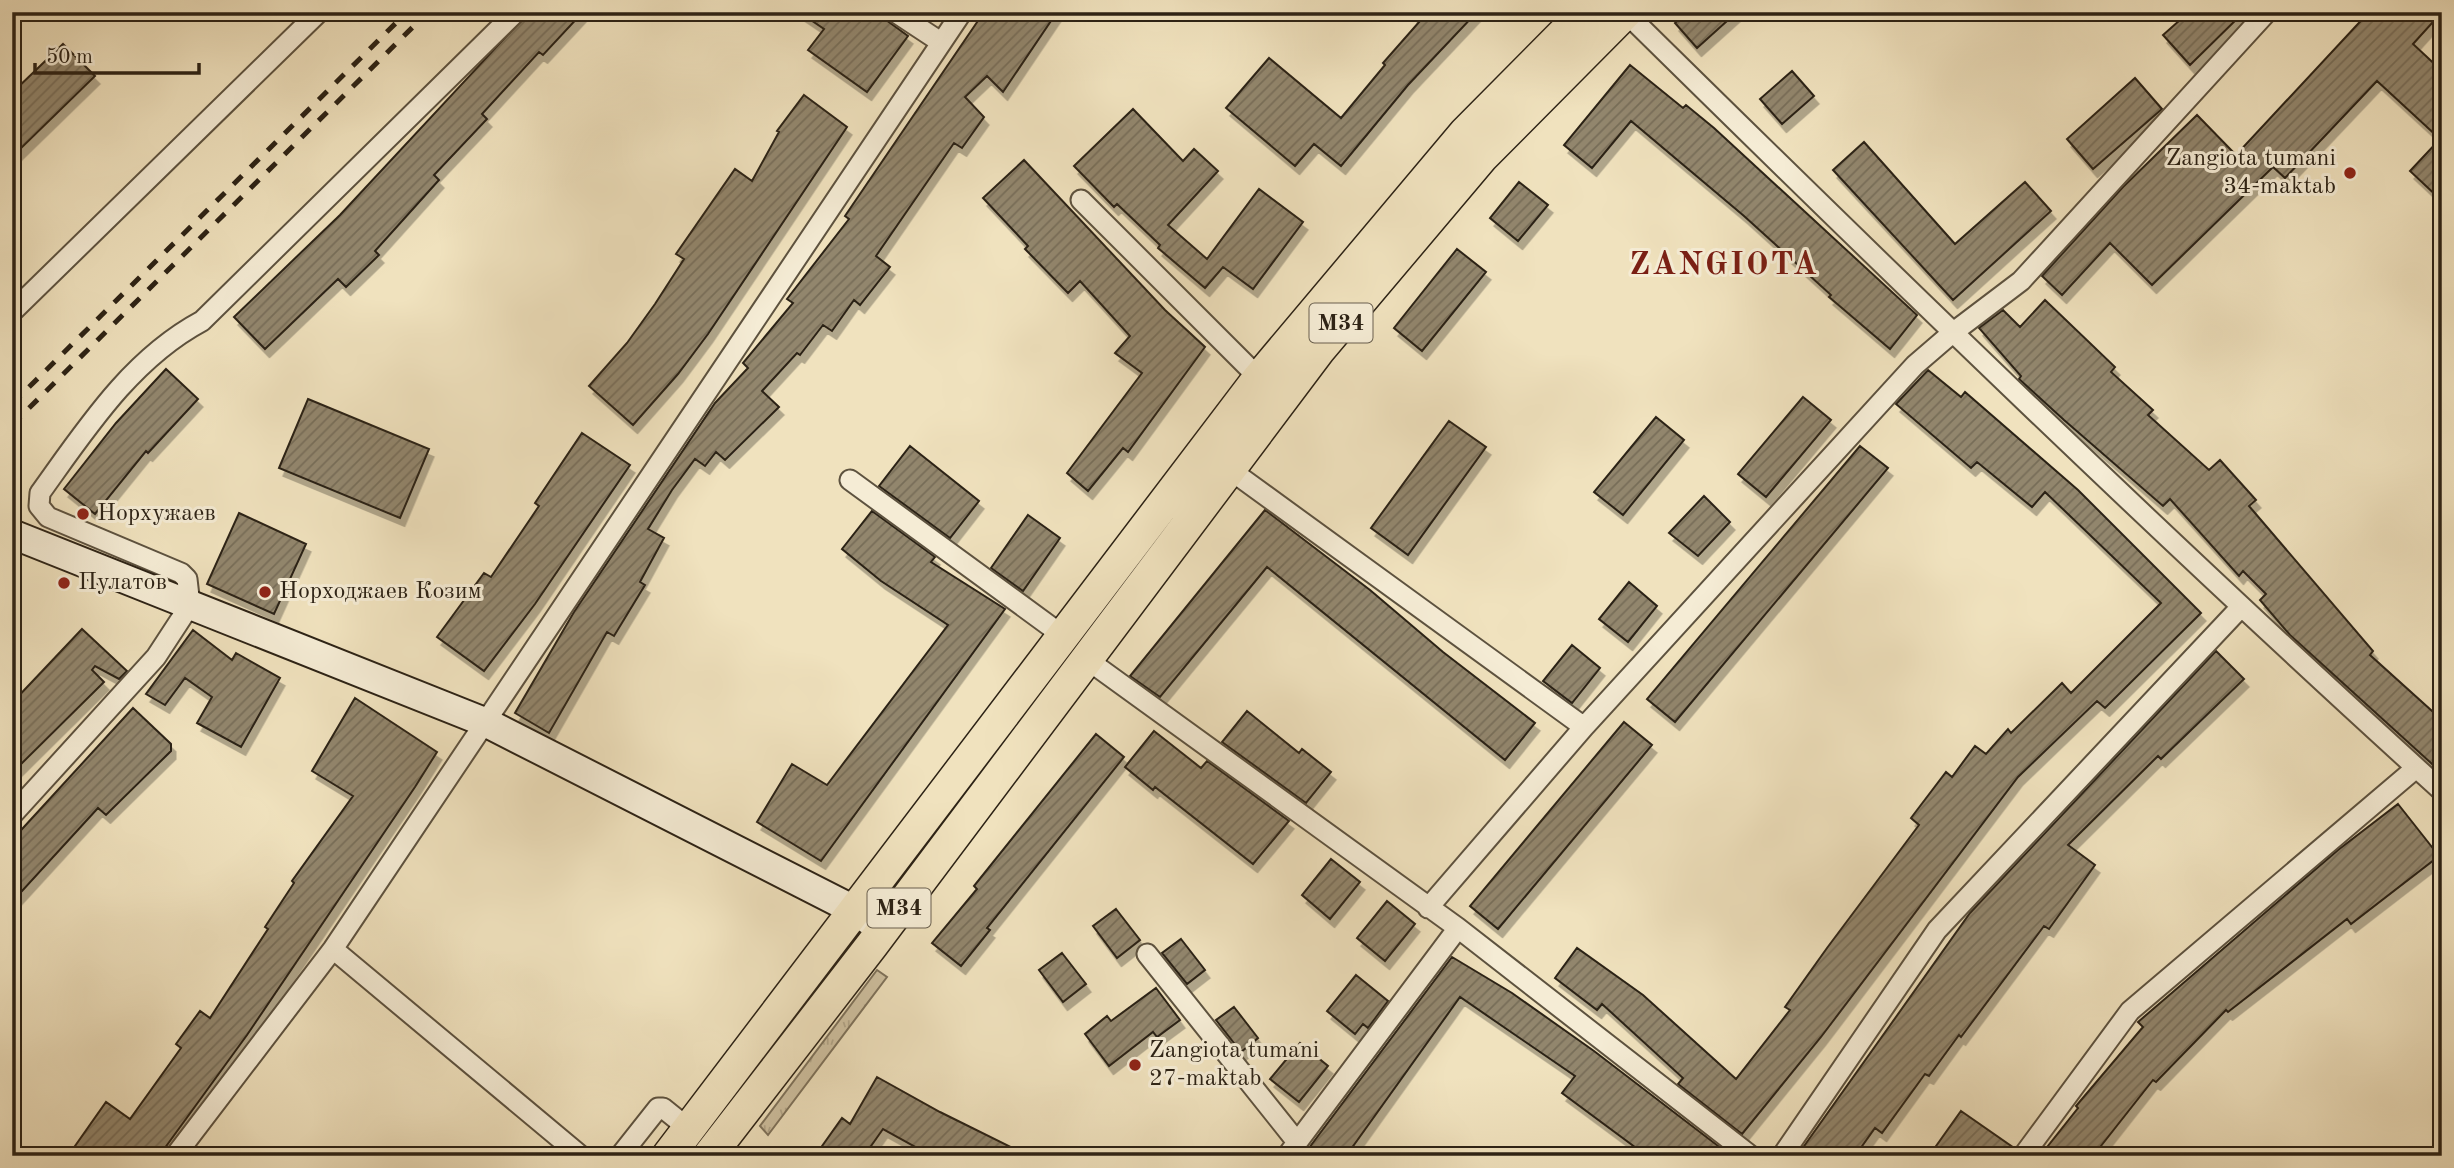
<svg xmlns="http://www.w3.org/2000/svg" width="2454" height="1168" font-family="'Old Standard TT',serif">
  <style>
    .grass { fill: url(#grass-tufts); stroke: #7e725b; stroke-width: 2 }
    .building { fill: url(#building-hatch); stroke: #2c2215; stroke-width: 2; filter: url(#shadow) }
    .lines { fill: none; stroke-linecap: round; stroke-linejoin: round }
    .street-casing { stroke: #5d523f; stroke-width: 23 }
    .secondary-casing { stroke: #2c2215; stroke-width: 32 }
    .primary-casing { stroke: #2c2215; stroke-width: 35 }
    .street { stroke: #f5ecd5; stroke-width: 19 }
    .secondary { stroke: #f5ecd5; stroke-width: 28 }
    .primary { stroke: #f0e2be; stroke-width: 32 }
    .rail { stroke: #2c2215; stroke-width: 5; stroke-dasharray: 12 12; stroke-linecap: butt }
    .poi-dot { fill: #8f2418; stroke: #f5ecd5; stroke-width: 2.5 }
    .labels { text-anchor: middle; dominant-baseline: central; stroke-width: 6; stroke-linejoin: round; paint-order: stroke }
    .shield { fill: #f5ecd5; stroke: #685f4f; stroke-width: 2 }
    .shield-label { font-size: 23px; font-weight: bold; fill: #2c2215 }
    .poi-label { font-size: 24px; fill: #2c2215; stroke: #f5ecd5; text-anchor: start }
    .district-label { font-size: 32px; font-weight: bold; letter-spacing: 2px; fill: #7a1f14; stroke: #f5ecd5 }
  </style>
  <defs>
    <pattern id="grass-tufts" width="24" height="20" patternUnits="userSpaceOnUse" patternTransform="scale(1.75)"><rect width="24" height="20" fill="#cfc1a1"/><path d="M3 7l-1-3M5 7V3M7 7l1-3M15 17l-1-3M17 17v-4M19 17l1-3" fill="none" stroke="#b2a68a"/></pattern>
    <pattern id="building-hatch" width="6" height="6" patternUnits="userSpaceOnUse" patternTransform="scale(1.75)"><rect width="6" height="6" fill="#92866d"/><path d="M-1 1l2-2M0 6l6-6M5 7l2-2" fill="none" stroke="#776d58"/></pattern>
    <filter id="shadow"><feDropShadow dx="4.5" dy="8" stdDeviation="0" flood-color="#0004"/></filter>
  </defs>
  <rect width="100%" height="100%" fill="#f0e2be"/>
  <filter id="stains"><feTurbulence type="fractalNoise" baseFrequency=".00286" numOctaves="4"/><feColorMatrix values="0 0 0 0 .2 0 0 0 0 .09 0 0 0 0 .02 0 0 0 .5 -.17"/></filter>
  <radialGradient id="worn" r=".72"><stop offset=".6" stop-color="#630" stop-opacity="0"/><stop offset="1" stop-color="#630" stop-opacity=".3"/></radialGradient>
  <path class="grass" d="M877 970 887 977 768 1135 760 1126Z"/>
  <path class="building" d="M529 12H583L543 55 539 52 482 114 487 119 434 175 439 180 375 251 379 255 346 287 338 279 265 349 234 317 340 215Z
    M799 12H875L908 36 867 92 808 50 824 29Z
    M984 12H1057L1003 92 987 76 965 97 984 117 962 148 954 143 876 256 890 267 860 305 854 300 832 331 823 325 800 355 797 353 762 391 779 407 725 460 716 452 705 466 695 459 672 490 648 529 664 538 640 582 645 585 614 636 607 632 549 733 515 713 574 612 715 403 748 368 743 363 793 303 787 299 849 219 845 216Z
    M1411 12H1477L1408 85 1341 166 1314 144 1295 166 1226 108 1269 58 1341 118 1385 65 1383 63 1420 21Z
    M1687 12H1737L1697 48 1675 23Z
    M2189 12H2244L2190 65 2163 35Z
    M2369 12H2442L2413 44 2442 71V201L2410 171 2440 139 2377 81 2285 178 2273 167 2152 285 2110 243 2062 295 2042 276 2123 187 2197 115 2236 155Z
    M63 44 95 76 12 157V93Z
    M1630 65 1683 108 1686 105 1714 128 1917 315 1890 349 1829 297 1831 295 1744 216 1631 121 1592 168 1564 145Z
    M1792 71 1814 96 1782 124 1760 99Z
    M2135 78 2162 109 2093 169 2067 139Z
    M804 95 847 127 708 334 678 374 633 425 589 386 627 343 655 304 684 259 676 254 735 169 752 181 779 132 777 131Z
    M1133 109 1183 161 1194 149 1218 171 1168 225 1207 259 1259 189 1303 222 1253 289 1223 267 1205 288 1158 248 1160 245 1117 204 1114 207 1074 166Z
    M1864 142 1955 244 2025 182 2051 211 1953 300 1833 170Z
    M1024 160 1165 310 1205 347 1128 452 1123 448 1088 491 1067 473 1142 373 1115 353 1130 336 1080 281 1068 293 1025 249 1028 246 983 198Z
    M1519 182 1548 205 1518 241 1490 218Z
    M1457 249 1486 272 1422 351 1394 328Z
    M2045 300 2115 367 2111 372 2153 410 2148 415 2209 470 2220 460 2256 500 2249 506 2373 651 2370 655 2442 720V773L2290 635 2260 600 2266 594 2243 571 2239 576 2170 499 2163 506 2064 420 2019 379 2021 376 1979 328 2003 310 2020 327Z
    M166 369 198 399 148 453 146 451 95 514 64 489 116 423Z
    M1928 370 1961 397 1965 392 2078 490 2201 613 2105 708 2097 701 2018 777 1821 1037 1742 1134 1678 1084 1683 1078 1602 1004 1597 1010 1555 978 1577 948 1643 995 1736 1079 1790 1010 1785 1007 1827 948 1919 825 1911 818 1946 772 1952 777 1975 746 1986 754 2008 729 2011 733 2062 683 2071 693 2161 603 2045 492 2032 507 1977 462 1971 468 1896 404Z
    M1803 397 1831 420 1766 497 1738 474Z
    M308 399 429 449 400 518 279 468Z
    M1656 417 1684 440 1623 515 1594 492Z
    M1449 421 1486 447 1408 555 1371 528Z
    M582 433 630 465 535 604 484 671 437 637 484 573 491 577 539 506 535 503Z
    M910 446 979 501 950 538 879 486Z
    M1860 446 1888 468 1675 722 1647 699Z
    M1704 496 1730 522 1698 556 1669 533Z
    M1265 510 1370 590 1443 652 1535 723 1505 760 1267 567 1160 697 1130 676Z
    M872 511 935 557 931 562 1005 609 821 861 757 822 792 764 827 785 948 625 881 581 842 549Z
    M239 513 306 544 274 614 207 584Z
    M1028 515 1060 538 1023 591 991 568Z
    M1629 582 1657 606 1628 642 1599 619Z
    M82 629 127 671 119 679 95 666 92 670 104 682 12 773V703Z
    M193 630 232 660 236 653 280 678 241 747 197 723 212 697 185 678 165 705 146 694Z
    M1572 645 1600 668 1572 703 1543 681Z
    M2216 651 2244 679 2161 759 2158 756 2068 845 2095 865 2049 929 2044 926 1961 1037 1959 1035 1929 1076 1925 1074 1882 1133 1875 1128 1855 1156H1797L1970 913Z
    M355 698 437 752 415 787 247 1035 159 1156H68L106 1102 130 1119 181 1048 176 1044 200 1011 210 1018 268 929 265 927 294 883 292 881 353 796 312 771Z
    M133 708 171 744V751L106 815 98 808 12 902V840Z
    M1247 711 1299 753 1302 749 1331 772 1306 803 1222 742Z
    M1624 722 1652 745 1498 929 1470 906Z
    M1154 731 1201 768 1207 761 1289 821 1253 864 1155 787 1153 790 1125 767Z
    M1096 734 1124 757 987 928 990 930 961 966 932 943 977 889 974 886Z
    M2398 804 2439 856 2351 924 2347 919 2228 1012 2226 1010 2156 1082 2153 1080 2093 1156H2040L2078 1108 2076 1106 2143 1027 2138 1022 2338 850Z
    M1331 859 1360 882 1330 919 1302 895Z
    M1387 901 1415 924 1385 961 1357 938Z
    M1116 909 1140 940 1117 958 1093 926Z
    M1181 939 1205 970 1187 984 1162 953Z
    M1062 953 1086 984 1063 1002 1039 970Z
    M1452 957 1512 993 1594 1051 1726 1152 1724 1156H1647L1562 1093 1575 1076 1460 997 1346 1156H1303Z
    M1356 975 1388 1001 1368 1028 1363 1024 1355 1034 1327 1011Z
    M1156 988 1180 1020 1157 1037 1153 1032 1109 1066 1085 1034 1107 1016 1111 1021Z
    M1234 1007 1258 1038 1241 1052 1216 1020Z
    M1300 1043 1328 1066 1299 1102 1270 1079Z
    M877 1077 940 1112 1029 1156H917L921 1150 883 1129 864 1156H815L842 1118 850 1124Z
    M1961 1111 2014 1148 2011 1156H1929Z"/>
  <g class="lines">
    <g class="street-casing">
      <path id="street" d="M895 12 939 41
        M1625 12C1893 276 2163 538 2442 791
        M1081 200 1259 378
        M12 312 319 12
        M1229 469 1584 727
        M850 480 1062 635
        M1085 658 1458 928 1751 1156
        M12 815 156 657 190 605 187 579 181 573 48 517 39 506 40 493C86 429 131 359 202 321L516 12
        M1428 908 1584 727 1915 365 1951 334 2021 281 2267 12
        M333 949 581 1156
        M1147 954 1297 1142
        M175 1156 333 949 962 12
        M620 1156 658 1108H663L689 1129
        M1287 1156 1458 928
        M1782 1156 1937 930 2240 608
        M2023 1156 2130 1011 2416 768"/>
    </g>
    <g class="secondary-casing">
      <path id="secondary" d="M12 534 487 723 856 911 883 930"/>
    </g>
    <g class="primary-casing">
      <path id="primary" d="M668 1156 1259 378 1465 133 1585 12
        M709 1156 872 945 1319 350 1482 157 1626 12"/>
    </g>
    <use href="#street" class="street"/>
    <use href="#secondary" class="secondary"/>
    <use href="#primary" class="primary"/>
    <path class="rail" d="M12 404 407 12
      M12 425 428 12"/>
  </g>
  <g class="poi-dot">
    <circle cx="2350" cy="173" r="7"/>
    <circle cx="83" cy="514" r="7"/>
    <circle cx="64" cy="583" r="7"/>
    <circle cx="265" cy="592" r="7"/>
    <circle cx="1135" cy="1065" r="7"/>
  </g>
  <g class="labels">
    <g class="shield">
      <rect x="1309.5" y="303.5" width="63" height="39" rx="5"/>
      <rect x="867.5" y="888.5" width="63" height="39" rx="5"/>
    </g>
    <g class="shield-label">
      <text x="1341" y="323">M34</text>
      <text x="899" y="908">M34</text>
    </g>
    <g class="poi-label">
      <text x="2336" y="159" text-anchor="end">Zangiota tumani<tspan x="2336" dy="28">34-maktab</tspan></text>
      <text x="97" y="514">Норхужаев</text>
      <text x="78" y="583">Пулатов</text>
      <text x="279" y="592">Норходжаев Козим</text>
      <text x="1149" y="1051">Zangiota tumani<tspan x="1149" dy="28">27-maktab</tspan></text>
    </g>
    <g class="district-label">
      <text x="1724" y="266">ZANGIOTA</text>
    </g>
  </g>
  <rect width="2454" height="1168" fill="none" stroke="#f0e2be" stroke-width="42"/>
  <rect x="14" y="14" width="2426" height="1140" fill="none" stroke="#2c2215" stroke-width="3.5"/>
  <rect x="21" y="21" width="2412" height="1126" fill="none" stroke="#2c2215" stroke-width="2"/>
  <path d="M35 63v10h164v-10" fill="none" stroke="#2c2215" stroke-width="3.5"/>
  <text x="46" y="63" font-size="21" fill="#2c2215" stroke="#f5ecd5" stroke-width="5" paint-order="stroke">50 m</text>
  <rect width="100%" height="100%" filter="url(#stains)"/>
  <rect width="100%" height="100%" fill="url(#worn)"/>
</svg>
